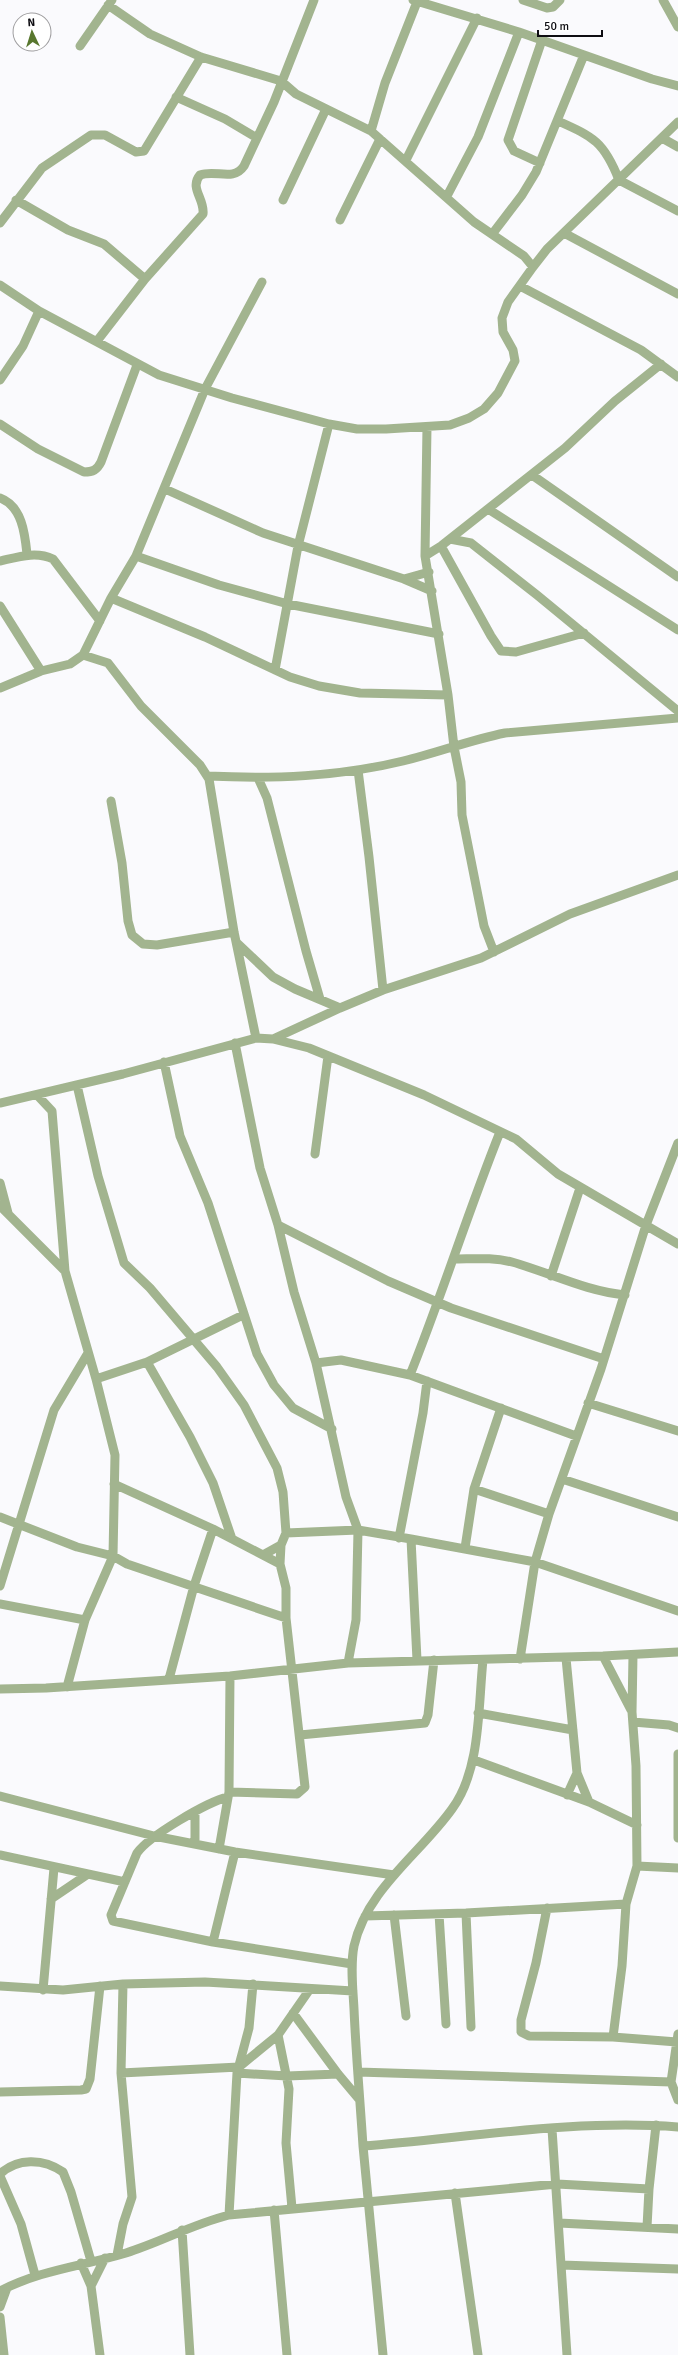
<svg xmlns="http://www.w3.org/2000/svg" width="678" height="2355" font-family="Signika,sans-serif">
  <style>
    .lines { fill: none; stroke-linecap: round; stroke-linejoin: round }
    .street { stroke: #a2b48f; stroke-width: 9 }
  </style>
  <rect width="100%" height="100%" fill="#fafafd"/>
  <g class="lines">
    <path class="street" d="M413 0 519 32 652 79 678 86
      M523 0 547 8 553 7 560 0
      M663 0 678 27
      M108 5 150 34 201 57 281 81 296 94 371 131 474 222 524 256 533 267 547 249 678 122
      M80 46 112 0
      M176 97 225 119 257 138
      M558 121C594 137 604 142 619 180L678 211
      M371 131 385 83 417 2
      M662 138 678 147
      M406 160 477 18
      M540 163 514 151 508 140 542 40
      M447 196 478 137 519 32
      M16 200 68 230 104 244 145 279
      M283 200 326 109
      M340 220 380 139
      M0 223 42 168 91 135H105L136 152 144 151 201 57
      M493 233 522 195 536 172 584 55
      M564 233 678 294
      M0 285 39 311 159 375 232 398 329 424 357 429H386L450 425 469 418 484 409 498 393 515 361 513 350 503 332 502 318 508 302 533 267
      M520 286 641 350 678 377
      M97 341 145 279 203 214C205 199 189 188 200 175 216 169 233 182 244 166L274 102 314 0
      M0 380 23 346 39 311
      M0 424 38 449 84 472C93 472 97 470 101 462L137 365
      M427 427 425 556 448 695 454 747 461 782 462 815 484 926 494 952
      M532 475 678 577
      M165 489 263 533 404 579 432 591
      M0 498C22 506 25 534 27 554
      M488 509 678 630
      M450 539 471 543 537 595 678 711
      M441 546 491 636 501 651 516 652 584 633
      M136 556 219 585 288 604 439 634
      M425 556 441 546 565 448 615 401 661 364
      M0 561C18 557 36 551 53 559L100 621
      M404 579 429 572
      M111 598 205 637 290 677 319 686 360 693 448 695
      M0 606 41 671
      M83 655 108 663 141 706 200 765 209 779 234 932 256 1038
      M275 670 298 546 329 424
      M0 688 41 671 70 664 83 655 111 598 136 556 205 389 262 282
      M358 770 369 857 383 990
      M207 776C273 779 338 777 403 761 437 753 470 740 505 733L678 718
      M258 778 267 798 306 951 320 999
      M111 801 122 863 128 921 132 935 143 944 157 945 234 932
      M236 942 273 977 295 989 340 1008 383 990 481 958 570 914 678 875
      M273 1039 340 1008
      M235 1043 260 1168 278 1225 294 1292 316 1363 346 1497 358 1530 356 1620 348 1663
      M164 1062 180 1136 208 1203 257 1354 274 1385 293 1408 332 1429
      M77 1085 98 1176 124 1263 150 1288 217 1367 244 1405 277 1468 283 1492 286 1533
      M37 1095 52 1111 65 1271
      M0 1103 123 1074 256 1038 273 1039 309 1048 424 1095 516 1139 558 1174 678 1244
      M315 1154 328 1056
      M0 1183 8 1213
      M0 1206 65 1271 96 1379 115 1455 113 1556 85 1620 67 1687
      M278 1225 388 1281 451 1308 604 1359
      M453 1259C473 1259 493 1257 512 1262 551 1273 585 1291 625 1295
      M551 1276 580 1188
      M147 1362 190 1437 213 1483 232 1539
      M316 1363 341 1360 410 1375 576 1436
      M410 1375C442 1295 468 1212 500 1132
      M96 1379 147 1362 243 1315
      M588 1403 678 1431
      M562 1479 678 1517
      M114 1484 213 1529 280 1564
      M474 1489 549 1514
      M0 1517 77 1547 113 1556 127 1564 286 1618
      M399 1538 423 1413 427 1381
      M411 1539 535 1562 678 1611
      M465 1548 474 1489 501 1408
      M263 1555 281 1545
      M0 1586 54 1410 88 1353
      M0 1604 85 1620
      M603 1656 631 1710
      M566 1658 577 1773 589 1802
      M520 1659 535 1562 549 1514 601 1369 646 1225 678 1143
      M483 1660C478 1707 481 1770 452 1809 420 1854 367 1889 354 1946 350 1966 353 1989 354 2009 356 2055 360 2100 363 2146 466 2138 575 2119 678 2127
      M169 1679 194 1586 213 1529
      M0 1689 46 1688 230 1676 348 1663 603 1656 678 1652
      M478 1713 573 1730
      M633 1722 669 1725 678 1728
      M300 1735 425 1723 428 1715 434 1660
      M678 1754V1838
      M474 1760 589 1802 637 1825
      M229 1792 297 1794 305 1787 286 1618V1588L280 1564 281 1545 286 1533 358 1530 411 1539 417 1660
      M567 1795 577 1773
      M0 1796 154 1836 235 1852 394 1875
      M228 1797C207 1802 149 1836 137 1853L111 1915 113 1921 213 1942 352 1964
      M195 1813V1844
      M219 1849 229 1792 230 1676
      M0 1855 125 1882
      M637 1866 678 1868
      M51 1899 88 1874
      M547 1908 536 1963 521 2020V2032L529 2036 613 2037 677 2042
      M466 1913 471 2027
      M439 1914 446 2024
      M394 1915 406 2016
      M365 1916 466 1913 626 1904
      M213 1942 235 1852
      M0 1986 63 1990 123 1984 205 1982 353 1991
      M43 1990 54 1868
      M293 2013 338 2074 359 2099
      M678 2034 671 2082 678 2100
      M278 2035 289 2089 286 2143 292 2208
      M613 2037 622 1966 626 1904 637 1866 636 1766 632 1712 633 1655
      M358 2072 671 2082
      M121 2073 239 2067 278 2035 310 1989
      M237 2073 287 2076 338 2074
      M0 2092 81 2090 86 2089 90 2079 100 1986
      M552 2129 567 2355
      M363 2146 383 2355
      M0 2174C17 2158 43 2158 63 2172L71 2192 91 2261
      M0 2176 21 2224 35 2275
      M455 2193 478 2355
      M274 2210 287 2355
      M229 2215 237 2073 249 2028 253 1984
      M559 2223 678 2229
      M647 2227 649 2189 656 2125
      M182 2230 190 2355
      M117 2255 123 2224 132 2197 121 2073 123 1984
      M81 2263 91 2286 100 2355
      M561 2265 678 2269
      M91 2286 105 2258
      M0 2291C40 2270 83 2266 126 2253 161 2242 193 2224 229 2215L557 2184 649 2189
      M0 2307 7 2288
      M0 2317 4 2355"/>
  </g>
  <g transform="translate(32 32) rotate(356)"><circle r="19" fill="#ffffff" stroke="#9f9ea0"/>
  <path d="M0-3L7 15L0 10L-7 15Z" fill="#58772e"/>
  <text y="-6" font-size="11" font-weight="bold" text-anchor="middle" fill="#0e0d12">N</text>
  </g>
  <path d="M538 30v6h64v-6" fill="none" stroke="#0e0d12" stroke-width="2"/>
  <text x="544" y="30" font-size="12" fill="#0e0d12" stroke="#ffffff" stroke-width="3" paint-order="stroke">50 m</text>
</svg>
